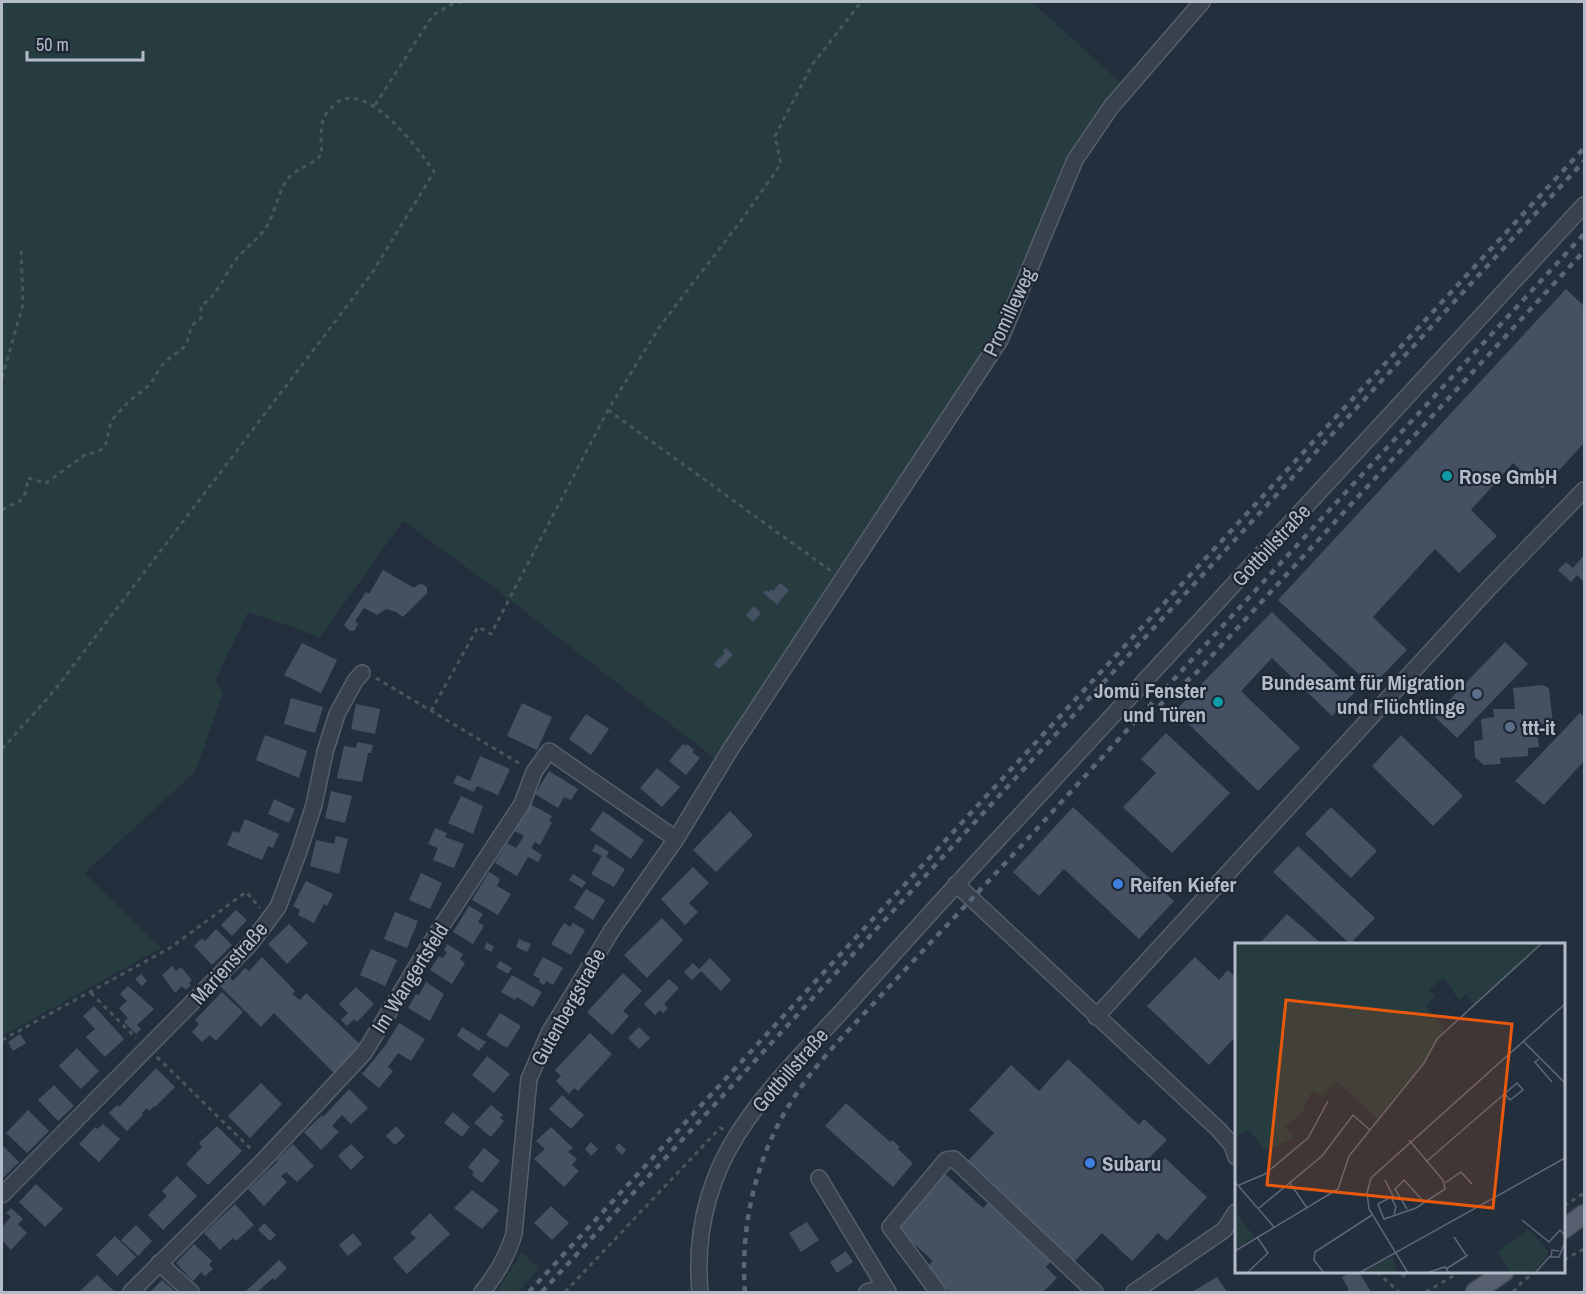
<svg xmlns="http://www.w3.org/2000/svg" width="1586" height="1294" font-family="'Archivo Narrow',sans-serif">
  <style>
    .green { fill: #263c3f }
    .building { fill: #455162 }
    .lines { fill: none; stroke-linecap: round; stroke-linejoin: round }
    .minor-casing { stroke: #565f6c; stroke-width: 18 }
    .major-casing { stroke: #414a57; stroke-width: 21 }
    .path { stroke: #44595c; stroke-width: 3; stroke-dasharray: 4.5 4.5; stroke-linecap: butt }
    .minor { stroke: #38414e; stroke-width: 15 }
    .major { stroke: #56606e; stroke-width: 18 }
    .rail { stroke: #5a6575; stroke-width: 4.5; stroke-dasharray: 6 6; stroke-linecap: butt }
    .culture-dot { fill: #0f9aa8; stroke: #1d2633; stroke-width: 2 }
    .service-dot { fill: #5c6f8a; stroke: #1d2633; stroke-width: 2 }
    .shop-dot { fill: #3f7fe0; stroke: #1d2633; stroke-width: 2 }
    .labels { text-anchor: middle; dominant-baseline: central; stroke-width: 4.5; stroke-linejoin: round; paint-order: stroke }
    .street-label { font-size: 21px; fill: #b4bcc9; stroke: #1d2633 }
    .poi-label { font-size: 21px; font-weight: bold; fill: #b4bcc9; stroke: #1d2633; text-anchor: start }
    .inset-road { fill: none; stroke: #5e6776; stroke-width: 1.5 }
    .view { fill: #e8590c; fill-opacity: 0.15; stroke: #e8590c; stroke-width: 3 }
    .inset-edge { fill: none; stroke: #b4bcc9; stroke-width: 3 }
  </style>
  <rect width="100%" height="100%" fill="#242f3e"/>
  <path class="green" d="M2 2H1032L1122 84 1071 154 993 344 714 758 492 586 403 521 320 637 248 612 215 681 223 693 195 772 85 873 161 948 2 1036Z
    M522 1252 539 1269 518 1292H496Z"/>
  <path class="building" d="M1566 289 1584 306V443L1542 489 1513 463 1471 510 1497 536 1459 573 1435 549 1373 617 1407 650 1372 686 1278 600Z
    M1584 555V582L1577 575 1571 582 1558 570 1566 562 1573 568Z
    M383 570 414 588 417 585 422 584 427 587V593L403 617 396 612 386 609 377 615 364 608 355 621 358 624 354 631H350L344 625 366 592 369 594Z
    M780 583 789 590 777 605 763 593 766 590 769 592 771 589 773 591Z
    M754 606 761 613 753 622 746 615Z
    M1272 612 1355 692 1332 716 1272 658 1241 691 1300 748 1258 791 1175 711Z
    M1505 642 1528 664 1457 738 1434 716Z
    M302 643 337 660 321 693 284 675Z
    M726 648 733 655 719 669 714 664 725 653 723 651Z
    M1543 685 1549 688 1553 723 1537 725 1539 747 1528 748V756L1500 758 1501 764 1484 765 1475 757 1474 741 1483 740 1481 719 1494 717 1493 709H1515L1513 688Z
    M291 698 323 707 315 733 284 724Z
    M522 703 552 717 537 750 507 736Z
    M356 704 380 709 375 734 351 729Z
    M1580 713 1584 717V761L1544 805 1515 781Z
    M586 714 609 729 591 755 569 739Z
    M1166 733 1230 793 1172 853 1123 807 1156 773 1141 759Z
    M265 735 307 751 299 778 256 760Z
    M1401 735 1463 796 1433 826 1372 766Z
    M357 742 373 745 371 753H368L362 782 337 778 344 746 356 748Z
    M683 744 686 746 687 744 694 750 692 752 700 758 686 775 669 761Z
    M480 756 510 769 498 795 477 786 474 792 453 783 457 775 470 781Z
    M657 768 680 787 662 807 640 788Z
    M549 771 578 789 571 800 564 797 558 808 535 794Z
    M331 791 352 796 345 823 325 818Z
    M461 796 483 806 473 834 448 823Z
    M274 799 295 809 289 823 268 814Z
    M530 804 552 816 549 821 552 822 540 845 535 842 531 848 542 855 538 862 528 857 517 876 495 863 507 843 516 848 524 836 515 831Z
    M1073 807 1174 901 1139 939 1064 869 1039 896 1013 872Z
    M1331 807 1377 851 1351 878 1305 834Z
    M603 811 644 840 631 859 590 830Z
    M730 811 753 835 716 872 693 850Z
    M245 819 279 834 273 848 268 846 262 860 227 845 233 831 239 833Z
    M435 828 447 833 445 837 464 844 454 868 433 860 438 848 428 844Z
    M336 836 348 839 339 874 310 866 316 840 334 844Z
    M596 844 609 852 606 857 625 869 614 887 591 874 602 856 592 851Z
    M1298 846 1375 918 1350 944 1273 872Z
    M693 867 709 883 689 903 698 912 685 925 661 899Z
    M489 872 500 879 497 886 511 894 498 915 472 900Z
    M421 873 442 883 430 909 409 900Z
    M573 874 586 882 582 888 569 880Z
    M306 881 333 894 327 906 324 904 314 923 298 915 300 910 293 906Z
    M586 889 605 900 593 920 574 908Z
    M469 906 483 914 478 922 484 926 473 944 453 932Z
    M236 910 247 920 232 936 221 925Z
    M395 912 418 921 407 948 384 939Z
    M1287 914 1322 944H1259Z
    M662 918 683 940 647 978 624 955Z
    M564 923 570 927 573 923 585 930 571 955 551 944Z
    M289 924 308 943 287 964 268 944Z
    M216 929 232 945 212 965 194 946 202 938 205 941Z
    M519 939 531 944 527 952 516 947Z
    M487 942 494 947 491 952 484 948Z
    M447 944 463 954 460 959 465 963 452 984 430 970 439 956 443 958 447 952 444 950Z
    M371 949 397 960 385 986 360 975Z
    M262 957 295 991 292 994 300 1000 306 993 361 1045 336 1075 274 1013 261 1027 220 986 230 977 233 981 245 968 249 971Z
    M543 957 563 968 553 985 546 981 544 985 539 982 540 979 533 975Z
    M1195 957 1219 980 1228 970 1236 978V1036L1209 1065 1147 1006Z
    M710 958 731 980 721 991 701 971 692 980 684 972 693 963 699 969Z
    M500 961 512 968 508 974 496 967Z
    M172 966 176 971 181 967 192 980 189 983 191 985 186 990 182 986 175 993 162 975Z
    M623 973 642 991 623 1011 629 1016 612 1035 587 1012Z
    M141 974 147 981 142 986 135 979Z
    M512 975 542 992 533 1007 517 997 515 1000 501 992Z
    M669 979 679 988 664 1004 668 1008 663 1013 660 1010 655 1015 644 1004Z
    M426 982 444 994 430 1021 408 1008 416 994 419 995Z
    M128 986 154 1009 137 1025 141 1029 136 1034 124 1022 128 1018 119 1008 127 1001 120 994Z
    M356 987 374 1004 357 1022 354 1019 347 1026 341 1020 348 1013 339 1004Z
    M222 992 243 1012 216 1041 210 1035 202 1042 192 1032 199 1024 195 1020Z
    M94 1006 124 1039 105 1057 86 1037 95 1029 83 1016Z
    M500 1013 521 1026 507 1048 486 1035Z
    M399 1023 425 1039 411 1061 398 1053 388 1067 393 1071 379 1088 362 1074 385 1046Z
    M462 1027 486 1042 479 1051 457 1036Z
    M639 1027 650 1038 639 1049 628 1038Z
    M590 1033 612 1054 578 1091 574 1088 569 1094 556 1081 561 1076 555 1070Z
    M20 1034 26 1043 13 1051 8 1042Z
    M77 1048 99 1071 81 1089 59 1066Z
    M487 1056 510 1074 494 1093 472 1075Z
    M1068 1059 1139 1125 1144 1119 1167 1140 1148 1159 1157 1167 1165 1158 1207 1197 1167 1241 1158 1233 1132 1261 1102 1233 1074 1262 966 1163 994 1133 969 1110 1011 1065 1039 1091Z
    M156 1068 175 1087 155 1107 154 1106 149 1111 147 1108 142 1113 143 1115 127 1131 109 1113 117 1105 119 1107Z
    M261 1083 282 1104 250 1138 228 1116Z
    M54 1085 74 1106 58 1121 38 1100Z
    M349 1089 368 1108 351 1124 342 1115 332 1126 339 1132 321 1150 304 1132 322 1115 323 1117Z
    M562 1095 584 1115 571 1129 549 1109Z
    M846 1103 890 1142 892 1140 900 1147 898 1149 913 1163 893 1187 825 1126Z
    M491 1105 503 1115 500 1118 504 1121 491 1137 474 1123Z
    M28 1110 49 1131 27 1153 6 1133Z
    M453 1112 470 1127 462 1137 444 1123Z
    M103 1124 120 1139 99 1162 79 1144 95 1127 98 1129Z
    M217 1126 242 1151 208 1185 186 1164 202 1147 199 1143Z
    M396 1126 405 1136 395 1145 386 1136Z
    M551 1127 573 1148 568 1152 577 1159 572 1165 579 1171 564 1187 534 1159 545 1149 536 1141Z
    M591 1142 598 1149 591 1156 585 1149Z
    M619 1143 626 1150 622 1155 615 1148Z
    M293 1144 314 1166 297 1182 286 1172 281 1176 287 1182 264 1206 248 1189 277 1162 276 1161Z
    M351 1144 364 1157 351 1170 338 1156Z
    M2 1145 19 1162 2 1179Z
    M484 1148 500 1161 482 1183 472 1175 474 1172 468 1167Z
    M944 1173 983 1208 989 1202 1051 1261 1046 1267 1057 1278 1043 1292H950L925 1269 933 1261 895 1227Z
    M177 1176 197 1196 163 1230 148 1215 167 1196 162 1191Z
    M36 1184 63 1209 45 1227 19 1202Z
    M472 1190 499 1210 482 1229 454 1208Z
    M235 1204 254 1225 236 1241 233 1238 220 1250 204 1233Z
    M551 1206 569 1223 552 1240 534 1223Z
    M11 1208 23 1219 18 1224 27 1233 11 1250 2 1240V1227L11 1217 6 1213Z
    M430 1213 450 1234 407 1274 393 1258 416 1238 410 1233Z
    M807 1222 819 1240 801 1252 789 1233Z
    M264 1223 276 1235 270 1241 258 1230Z
    M136 1225 152 1241 138 1256 121 1240Z
    M353 1233 362 1244 348 1256 339 1245Z
    M115 1236 136 1257 117 1276 96 1255Z
    M194 1244 212 1261 209 1265 213 1269 205 1276 201 1272 193 1281 176 1263Z
    M846 1251 853 1262 837 1273 830 1262Z
    M279 1260 287 1268 275 1280 273 1278 257 1292H245Z
    M1351 1272H1359L1371 1292H1344L1349 1290 1342 1277Z
    M1397 1272H1409L1404 1278Z
    M97 1275 115 1292H79L81 1290Z
    M1217 1277 1227 1292H1192Z
    M162 1280 176 1292H150Z"/>
  <g class="lines">
    <g class="minor-casing">
      <path id="minor" d="M956 884 1219 1130 1232 1145 1236 1157
        M1096 1017 1490 587 1584 490
        M819 1178 888 1292
        M2 1195 251 943 278 907 299 851 314 805 325 752 337 714 355 681 362 673
        M159 1263 191 1292
        M131 1292 263 1161 364 1053 437 933 522 804 534 772 549 751 676 839
        M482 1292C497 1274 507 1257 514 1234L529 1079 549 1033 612 930 676 839 730 750 1000 340 1075 160 1111 107 1202 2
        M700 1292C695 1237 707 1183 737 1135 766 1089 806 1050 843 1010 905 941 967 872 1031 804 1216 605 1400 405 1584 205
        M867 1292 873 1290 876 1292
        M938 1292 890 1227 946 1160 954 1159 1095 1292
        M1134 1292 1224 1230 1236 1212"/>
    </g>
    <g class="major-casing">
      <path id="major" d="M1564 1229 1584 1214
        M1475 1292 1504 1272"/>
    </g>
    <path class="path" d="M375 105 433 15 454 3 462 2
      M2 378 23 304 21 247
      M608 410 831 571
      M2 510C22 498 24 506 28 478L46 483 86 454C108 452 106 443 110 426 111 419 119 412 124 407 131 398 141 393 149 385 155 379 158 369 165 362 182 347 187 352 191 326L201 318V306C218 295 223 278 234 262 243 249 260 239 268 224 275 211 278 194 286 181 297 166 310 168 322 154 321 144 320 127 324 117 326 113 331 109 333 106 363 74 419 149 434 172L372 273 54 691 2 749
      M376 678 522 765
      M431 711 478 627 491 634 608 410 660 326 740 222 781 164 775 136 812 65 861 2
      M91 993 136 1038
      M2 1040 170 948 246 892 260 908
      M157 1057 253 1151
      M1564 1206 1584 1193
      M1564 1260 1584 1249
      M1377 1272 1399 1292
      M565 1292 720 1128 725 1130
      M1426 1292 1460 1272
      M1513 1292 1523 1281 1536 1272"/>
    <use href="#minor" class="minor"/>
    <use href="#major" class="major"/>
    <path class="rail" d="M1150 714 1197 672 1584 251
      M529 1292 1584 148
      M542 1292 1584 161
      M745 1292C740 1229 755 1161 788 1107 812 1067 845 1034 876 1001 925 948 974 897 1023 844 1209 640 1397 437 1584 234"/>
  </g>
  <g class="culture-dot">
    <circle cx="1447" cy="476" r="6"/>
    <circle cx="1218" cy="702" r="6"/>
  </g>
  <g class="service-dot">
    <circle cx="1477" cy="694" r="6"/>
    <circle cx="1510" cy="727" r="6"/>
  </g>
  <g class="shop-dot">
    <circle cx="1118" cy="884" r="6"/>
    <circle cx="1090" cy="1163" r="6"/>
  </g>
  <g class="labels">
    <g class="street-label">
      <text transform="translate(1009 312) rotate(-65)">Promilleweg</text>
      <text transform="translate(1271 545) rotate(-47)">Gottbillstraße</text>
      <text transform="translate(229 963) rotate(-48)">Marienstraße</text>
      <text transform="translate(410 978) rotate(-58)">Im Wangertsfeld</text>
      <text transform="translate(568 1007) rotate(-61)">Gutenbergstraße</text>
      <text transform="translate(790 1070) rotate(-49)">Gottbillstraße</text>
    </g>
    <g class="poi-label">
      <text x="1459" y="476">Rose GmbH</text>
      <text x="1465" y="682" text-anchor="end">Bundesamt für Migration<tspan x="1465" dy="24">und Flüchtlinge</tspan></text>
      <text x="1206" y="690" text-anchor="end">Jomü Fenster<tspan x="1206" dy="24">und Türen</tspan></text>
      <text x="1522" y="727">ttt-it</text>
      <text x="1130" y="884">Reifen Kiefer</text>
      <text x="1102" y="1163">Subaru</text>
    </g>
  </g>
  <g transform="translate(1235 943)">
    <rect width="330" height="330" fill="#242f3e"/>
    <path d="M0 0H309L239 62 231 51 224 57 209 35 194 46 200 54 190 63 210 86 188 121 142 176 101 138 87 153 77 148 67 170 50 183 60 195 30 207 14 187 0 195ZM0 267 19 294 0 306ZM293 286 313 308 312 313 297 330H275L263 309ZM158 314 162 330H127L150 317Z" fill="#263c3f"/>
    <path class="inset-road" d="M288 98 330 140M304 116 300 119 317 139M192 218 282 140 288 147 275 157 270 151M150 237 159 255M0 239 39 284M55 240 72 265M210 240 226 229 237 241M4 242 30 231 73 195 93 158M24 265 87 213 118 172 135 187M172 266 160 246 169 237 190 260M159 271 161 264 156 254 143 261 149 276 181 265 210 246 208 237 174 197M287 277 314 299 325 287 330 292M219 294 231 312M0 308 103 246 114 213 189 120 202 96 307 0M324 308 317 307 316 314H324L330 299M211 326 233 312M12 330 33 310 22 294M89 330 79 317 80 309 137 272M124 330 330 215M173 330 134 266 132 250 136 235 330 61M191 330 210 324 214 330M300 330 315 313"/>
    <path class="view" d="M51 57 277 81 258 265 32 242Z"/>
    <rect width="330" height="330" class="inset-edge"/>
  </g>
  <rect width="1586" height="1294" fill="none" stroke="#b4bcc9" stroke-width="6"/>
  <path d="M27 51v9h116v-9" fill="none" stroke="#b4bcc9" stroke-width="3"/>
  <text x="36" y="51" font-size="18" fill="#b4bcc9" stroke="#1d2633" stroke-width="4.5" paint-order="stroke">50 m</text>
</svg>
